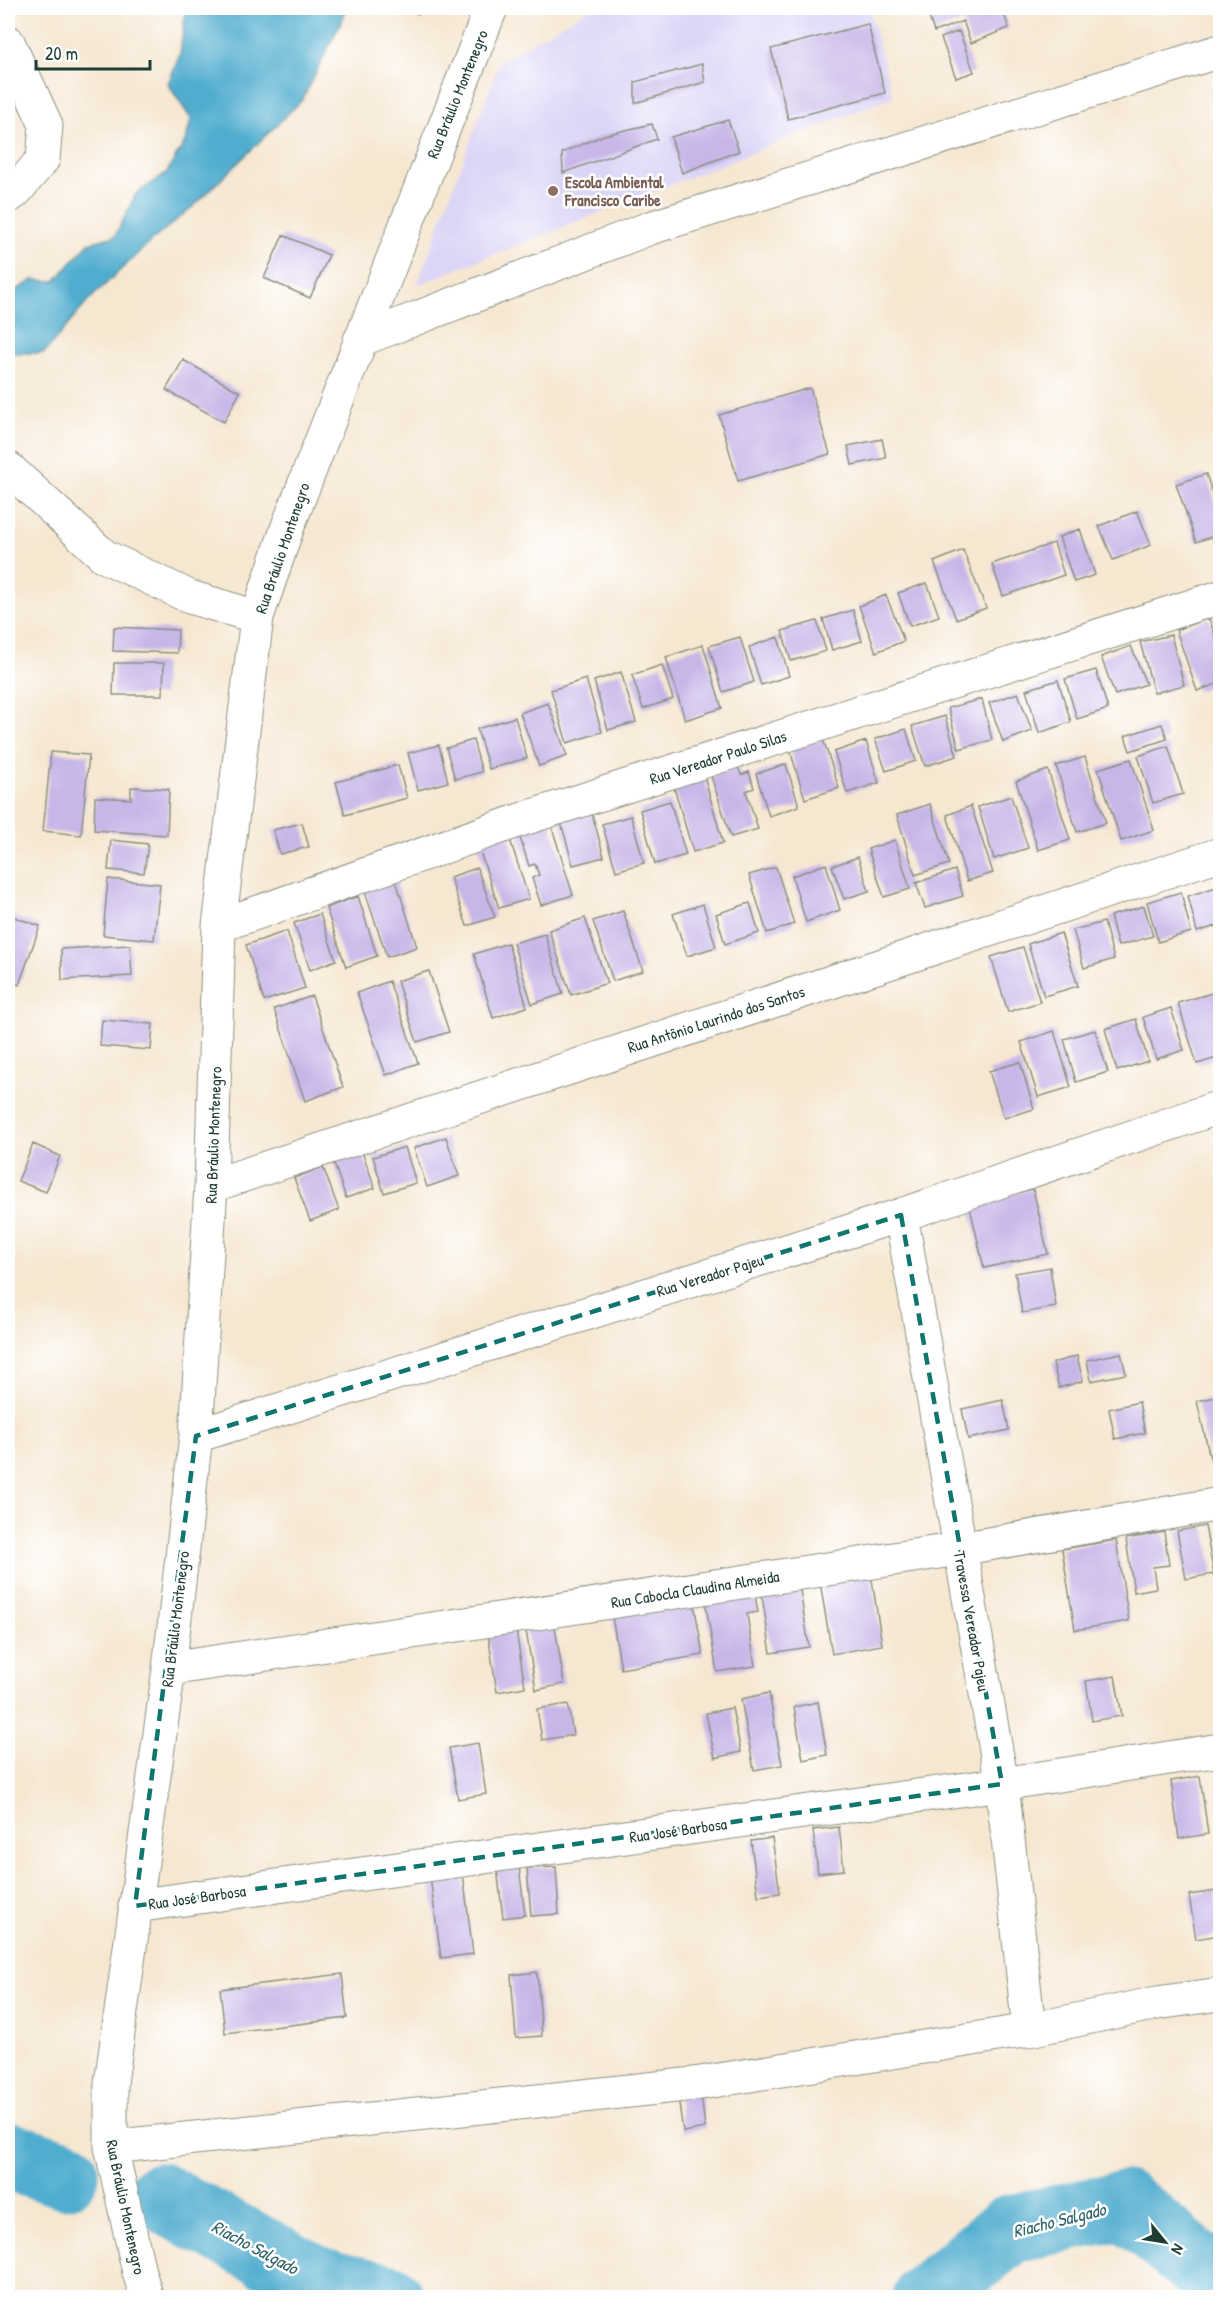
<svg xmlns="http://www.w3.org/2000/svg" width="1228" height="2305" font-family="'Patrick Hand',sans-serif">
  <style>
    .built { fill: #dcd6f6 }
    .water { fill: #51adcf; stroke: #387582; stroke-width: 1.5 }
    .lines { fill: none; stroke-linecap: round; stroke-linejoin: round }
    .river { stroke: #51adcf; stroke-width: 69 }
    .building { fill: #c8b6e8 }
    .minor-casing { stroke: #8a9282; stroke-width: 35 }
    .minor { stroke: #fff; stroke-width: 33 }
    .marked { fill: none; stroke: #0f766e; stroke-width: 4.5; stroke-dasharray: 12 8; stroke-linejoin: round }
    .education-dot { fill: #8d6e63; stroke: #fff; stroke-width: 2 }
    .labels { text-anchor: middle; dominant-baseline: central; stroke-width: 5; stroke-linejoin: round; paint-order: stroke }
    .street-label { font-size: 16px; fill: #1f3d34; stroke: #fff }
    .education-label { font-size: 16px; font-weight: bold; fill: #785e54; stroke: #fff; text-anchor: start }
    .water-label { font-size: 18px; font-style: italic; fill: #30646a; stroke: #fff }
  </style>
  <rect width="100%" height="100%" fill="#fff"/>
  <filter id="ink" filterUnits="userSpaceOnUse"><feTurbulence type="fractalNoise" baseFrequency=".0167" numOctaves="2"/><feDisplacementMap in="SourceGraphic" scale="12" xChannelSelector="R" yChannelSelector="G"/><feConvolveMatrix kernelMatrix="1 2 1 2 8 2 1 2 1" color-interpolation-filters="sRGB"/></filter>
  <filter id="wash" filterUnits="userSpaceOnUse"><feTurbulence type="fractalNoise" baseFrequency=".008" numOctaves="4" result="noise"/><feDisplacementMap in="SourceGraphic" scale="24" xChannelSelector="R" yChannelSelector="G"/><feGaussianBlur stdDeviation="1.35" result="paint"/><feColorMatrix in="noise" values="0 0 0 0 0 0 0 0 0 0 0 0 0 0 0 0 0 1.4 0 .05"/><feComposite in="paint" operator="in"/></filter>
  <g filter="url(#wash)">
    <rect width="100%" height="100%" fill="#f6e7d1"/>
    <path class="built" d="M591 8H869L893 97 417 285 500 61Z"/>
    <path class="water" d="M186 8H345L344 16 302 100 196 204 150 242 90 299 44 353H8V295L33 280 55 281 89 243 115 236 136 194 167 172 186 140 191 119 168 84 180 54Z"/>
    <g class="lines">
      <path class="river" d="M8 2156 65 2174
        M160 2197 319 2281 389 2298
        M927 2298 1010 2229 1125 2205 1220 2284"/>
    </g>
    <g id="blocks">
      <path class="building" d="M405 8H422L418 14Z
        M926 8H1002L1009 28 971 43 963 21 934 32Z
        M868 24 885 93 788 119 771 49Z
        M959 31 974 72 956 78 941 38Z
        M702 64 705 82 635 103V82Z
        M728 120 739 151 682 173 671 137Z
        M652 124 657 139 563 173 562 153 604 135Z
        M283 235 329 255 310 298 264 278Z
        M183 360 240 392 224 422 166 390Z
        M810 388 830 454 738 481 719 415Z
        M882 439 886 458 852 465 848 446Z
        M1206 474 1220 517V534L1196 542 1176 484Z
        M1137 511 1151 545 1113 560 1099 526Z
        M1080 529 1095 575 1074 582 1059 537Z
        M1054 543 1064 575 1003 596 992 564Z
        M963 550 986 608 956 619 934 562Z
        M927 583 939 616 910 626 898 593Z
        M886 595 904 641 876 652 859 606Z
        M853 610 862 641 832 650 823 619Z
        M1209 618 1220 650V683L1197 691 1176 630Z
        M817 621 826 651 791 661 782 631Z
        M114 627 178 630 177 653 113 651Z
        M1171 635 1184 685 1154 693 1140 642Z
        M740 637 754 682 723 692 709 646Z
        M778 637 789 676 761 685 749 647Z
        M703 645 722 708 685 720 666 657Z
        M1131 646 1146 684 1115 695 1101 657Z
        M114 663H164L163 695H113Z
        M662 665 673 699 643 709 632 675Z
        M1096 670 1108 709 1077 719 1065 679Z
        M621 672 636 722 608 730 594 681Z
        M586 679 602 732 567 743 551 690Z
        M1058 680 1071 722 1039 733 1026 690Z
        M1018 693 1032 731 1003 742 989 703Z
        M982 699 992 740 959 749 948 708Z
        M548 703 567 756 539 766 520 713Z
        M945 716 957 756 925 766 912 726Z
        M515 717 527 758 489 769 477 729Z
        M1162 724 1167 739 1130 751 1125 736Z
        M906 729 916 761 886 771 875 739Z
        M823 739 839 788 805 799 790 750Z
        M473 740 482 772 455 779 446 748Z
        M866 741 879 783 847 793 834 752Z
        M439 745 448 782 418 790 408 753Z
        M1168 746 1183 794 1153 803 1138 756Z
        M51 752 89 755 81 835 43 831Z
        M1085 757 1106 823 1077 832 1056 766Z
        M1131 759 1154 830 1121 841 1098 769Z
        M786 764 799 806 769 816 756 774Z
        M398 765 407 798 345 815 336 782Z
        M738 767 741 775 749 772 754 788 746 791 758 829 731 837 711 776Z
        M1048 770 1070 840 1038 850 1016 781Z
        M704 776 723 843 693 852 673 784Z
        M131 787 169 789 167 835 94 830 95 797 131 799Z
        M1011 796 1028 848 994 859 978 807Z
        M670 801 686 855 655 864 640 810Z
        M930 804 949 864 915 875 897 815Z
        M971 806 993 873 967 881 947 815Z
        M591 810 604 857 573 865 560 819Z
        M631 816 644 863 616 871 602 824Z
        M549 818 573 895 541 905 532 878 539 875 535 864 529 866 517 828Z
        M302 823 309 847 280 854 273 830Z
        M508 833 529 899 499 908 477 843Z
        M111 840 148 844 144 873 108 870Z
        M895 840 910 889 884 897 868 849Z
        M858 857 869 891 844 899 832 866Z
        M826 864 840 910 806 922 792 876Z
        M776 867 794 924 767 933 749 875Z
        M477 868 495 917 467 926 450 877Z
        M955 870 963 896 925 908 916 883Z
        M395 878 417 947 387 957 364 889Z
        M108 879 160 884 154 940 103 935Z
        M1219 886 1220 925 1197 932 1188 896Z
        M1181 892 1191 932 1158 942 1147 902Z
        M358 896 377 956 346 967 326 908Z
        M750 903 759 933 725 944 716 914Z
        M703 904 716 947 687 956 673 914Z
        M1144 906 1153 936 1118 946 1110 916Z
        M623 911 643 971 613 981 593 921Z
        M320 914 336 960 310 970 294 923Z
        M8 915 40 926 19 985 8 980Z
        M585 918 607 983 571 995 549 930Z
        M1104 922 1114 959 1084 968 1073 930Z
        M287 931 305 988 264 1001 246 945Z
        M1061 933 1078 986 1044 996 1028 944Z
        M545 934 563 994 532 1004 513 943Z
        M508 943 527 1007 493 1018 474 954Z
        M130 945 132 976 62 980 61 949Z
        M1023 947 1040 1002 1008 1012 991 957Z
        M429 971 449 1032 417 1042 397 981Z
        M389 981 418 1063 386 1075 357 993Z
        M1215 992 1220 1012V1057L1197 1064 1178 1003Z
        M312 996 343 1087 305 1101 274 1009Z
        M1171 1008 1184 1050 1156 1059 1143 1017Z
        M1136 1019 1148 1061 1117 1071 1105 1029Z
        M102 1020 153 1024 151 1050 100 1046Z
        M1095 1030 1108 1072 1076 1082 1064 1039Z
        M1054 1031 1071 1087 1038 1097 1021 1042Z
        M1020 1062 1034 1109 1004 1118 989 1071Z
        M446 1137 459 1176 427 1187 414 1148Z
        M33 1144 60 1156 46 1192 18 1181Z
        M405 1147 416 1183 384 1193 373 1157Z
        M362 1151 375 1188 346 1198 333 1161Z
        M323 1167 339 1210 310 1221 294 1178Z
        M1033 1189 1048 1254 984 1268 969 1203Z
        M1050 1267 1056 1307 1022 1313 1015 1273Z
        M1121 1353 1126 1374 1091 1381 1087 1360Z
        M1077 1356 1083 1381 1059 1388 1053 1363Z
        M1220 1396V1456L1210 1458 1197 1401Z
        M1003 1400 1009 1430 968 1439 962 1409Z
        M1139 1402 1145 1433 1115 1439 1109 1409Z
        M1205 1526 1214 1574 1186 1579 1177 1531Z
        M1164 1532 1169 1565 1153 1567 1156 1588 1134 1592 1126 1539Z
        M1116 1540 1129 1621 1075 1630 1062 1549Z
        M871 1573 882 1645 832 1654 820 1582Z
        M799 1584 809 1647 771 1653 761 1590Z
        M753 1585 758 1612 747 1614 755 1666 717 1672 704 1594Z
        M693 1597 703 1655 621 1669 611 1611Z
        M553 1614 564 1684 536 1690 524 1619Z
        M515 1624 525 1687 497 1692 487 1628Z
        M1115 1676 1122 1716 1092 1721 1086 1681Z
        M769 1693 782 1765 754 1770 741 1699Z
        M818 1702 827 1755 803 1760 794 1707Z
        M568 1704 573 1735 542 1740 537 1709Z
        M732 1708 741 1752 715 1758 706 1713Z
        M478 1743 486 1794 458 1799 449 1748Z
        M1200 1776 1208 1834 1179 1839 1171 1781Z
        M839 1827 844 1870 818 1873 813 1830Z
        M772 1838 780 1893 758 1896 751 1841Z
        M519 1866 525 1915 503 1918 497 1868Z
        M556 1867 559 1914 531 1916 527 1868Z
        M463 1873 473 1954 441 1958 430 1877Z
        M1215 1891 1220 1935 1196 1939 1189 1895Z
        M537 1972 542 2036 516 2038 511 1975Z
        M342 1974 347 2018 225 2033 220 1989Z
        M701 2093 705 2128 683 2132 678 2096Z"/>
    </g>
  </g>
  <g filter="url(#ink)">
    <use href="#blocks" fill-opacity="0" stroke="#8a9282" stroke-width="1.5"/>
    <g class="lines">
      <g class="minor-casing">
        <path id="minor" d="M8 42 46 125 43 159 15 192 8 197
          M360 340 650 228 1220 51
          M8 468 104 556 190 597 257 617
          M219 926 526 818 1220 597
          M211 1186 1220 854
          M901 1215 1002 1784 1029 2030
          M196 1436 901 1215 1220 1107
          M169 1669 959 1549 1220 1504
          M135 1906 1002 1784 1220 1750
          M111 2147 694 2084 1029 2030 1157 2003 1220 1994
          M147 2298 139 2272 111 2147V2083L169 1669 196 1436 211 1186 219 926 257 617 288 526 491 8"/>
      </g>
      <use href="#minor" class="minor"/>
    </g>
  </g>
  <path class="marked" d="M901 1215 1002 1784 135 1906 196 1436Z"/>
  <circle class="education-dot" cx="553" cy="191" r="6"/>
  <g class="labels">
    <g class="street-label">
      <text transform="translate(457 94) rotate(-68)">Rua Bráulio Montenegro</text>
      <text transform="translate(282 548) rotate(-71)">Rua Bráulio Montenegro</text>
      <text transform="translate(718 757) rotate(-18)">Rua Vereador Paulo Silas</text>
      <text transform="translate(716 1019) rotate(-18)">Rua Antônio Laurindo dos Santos</text>
      <text transform="translate(213 1135) rotate(-88)">Rua Bráulio Montenegro</text>
      <text transform="translate(710 1275) rotate(-17)">Rua Vereador Pajeu</text>
      <text transform="translate(695 1589) rotate(-9)">Rua Cabocla Claudina Almeida</text>
      <text transform="translate(175 1619) rotate(-83)">Rua Bráulio Montenegro</text>
      <text transform="translate(972 1621) rotate(80)">Travessa Vereador Pajeu</text>
      <text transform="translate(678 1830) rotate(-8)">Rua José Barbosa</text>
      <text transform="translate(197 1897) rotate(-8)">Rua José Barbosa</text>
      <text transform="translate(126 2207) rotate(78)">Rua Bráulio Montenegro</text>
    </g>
    <g class="education-label">
      <text x="565" y="182">Escola Ambiental<tspan x="565" dy="18">Francisco Caribe</tspan></text>
    </g>
    <g class="water-label">
      <text transform="translate(1059 2220) rotate(-14)">Riacho Salgado</text>
      <text transform="translate(255 2247) rotate(28)">Riacho Salgado</text>
    </g>
  </g>
  <rect width="1228" height="2305" fill="none" stroke="#fff" stroke-width="30"/>
  <g transform="translate(1165 2242) rotate(120)" stroke="#ffffff" stroke-width="4.5" paint-order="stroke">
  <path d="M0-4.5L10 22L0 15L-10 22Z" fill="#1f3d34"/>
  <text y="-9" font-size="16" font-weight="bold" text-anchor="middle" fill="#1f3d34">N</text>
  </g>
  <path d="M36 60v9h114v-9" fill="none" stroke="#1f3d34" stroke-width="3"/>
  <text x="45" y="60" font-size="18" fill="#1f3d34" stroke="#ffffff" stroke-width="4.5" paint-order="stroke">20 m</text>
</svg>
